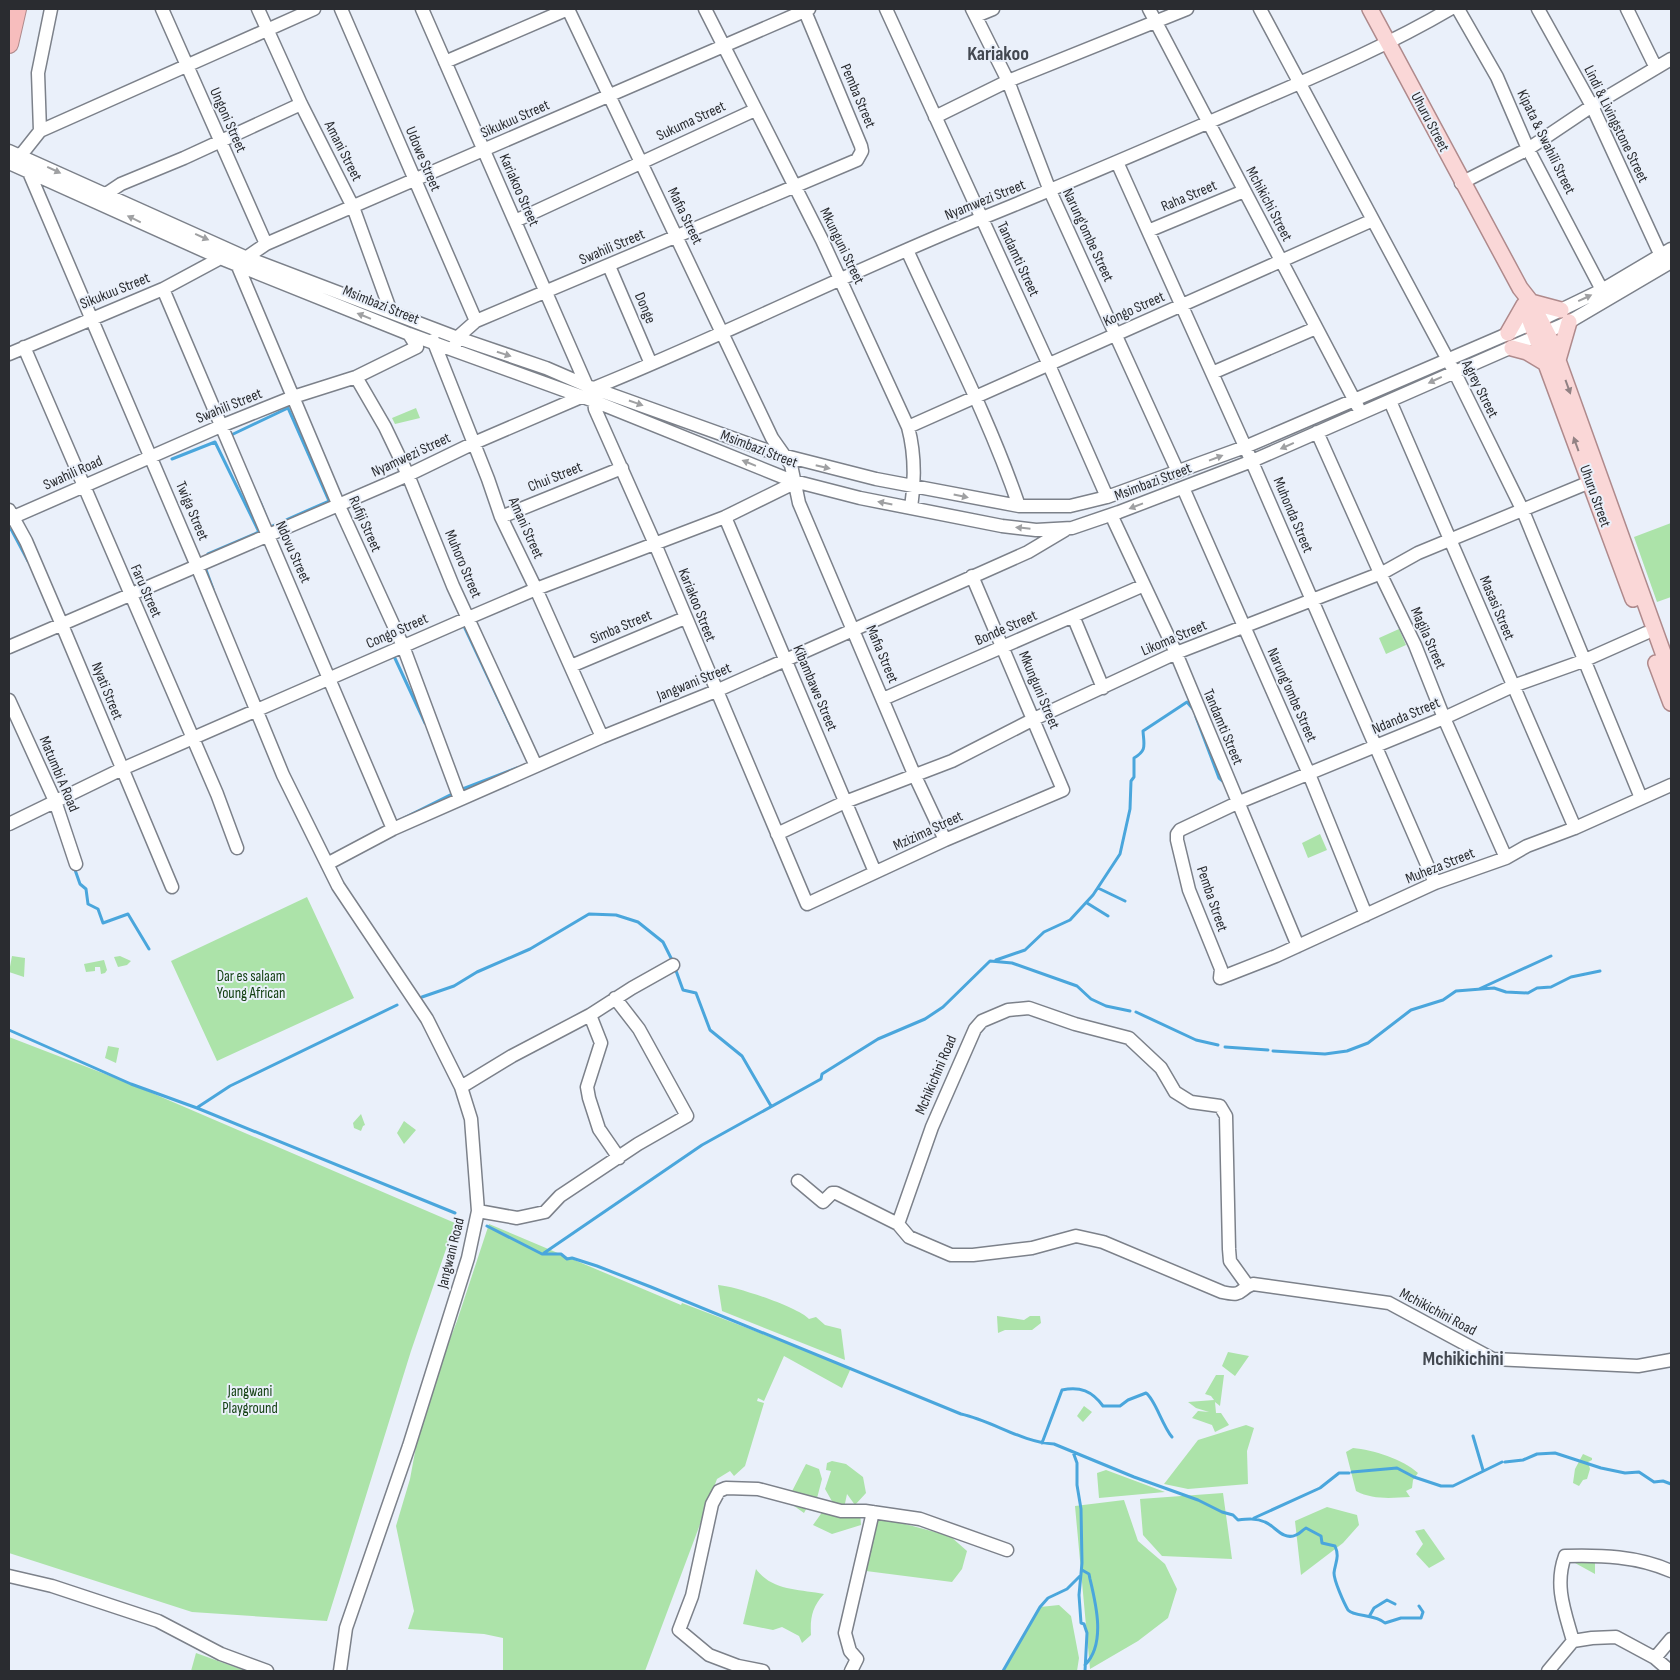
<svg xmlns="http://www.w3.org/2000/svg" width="1680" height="1680" font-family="'Sofia Sans Condensed',sans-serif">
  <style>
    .green { fill: #ace3a9 }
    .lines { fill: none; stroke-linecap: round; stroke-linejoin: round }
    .stream { stroke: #4aa6dc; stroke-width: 3 }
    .minor-casing { stroke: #7c818a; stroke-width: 15 }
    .major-casing { stroke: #af8a8c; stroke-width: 18 }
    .highway-casing { stroke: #af8a8c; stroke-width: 20 }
    .minor { stroke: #fff; stroke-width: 12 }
    .major { stroke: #fad7d7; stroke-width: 15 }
    .highway { stroke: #f7bdbd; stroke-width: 18 }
    .oneway { fill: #9fa0a2 }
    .oneway2 { fill: #928284 }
    .labels { text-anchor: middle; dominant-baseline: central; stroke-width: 4; stroke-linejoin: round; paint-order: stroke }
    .street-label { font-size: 15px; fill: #2a2c30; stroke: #eaf0fa }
    .park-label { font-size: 15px; fill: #144113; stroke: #eaf0fa }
    .district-label { font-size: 20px; font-weight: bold; fill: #434850; stroke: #eaf0fa }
  </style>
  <rect width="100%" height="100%" fill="#eaf0fa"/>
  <path class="green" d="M416 408 420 418 395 424 392 418Z
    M1671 523V597L1657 602 1634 537Z
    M1399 629 1406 645 1386 654 1379 638Z
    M1320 834 1327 850 1308 858 1302 843Z
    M307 897 354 998 217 1061 171 961Z
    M12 956 25 958 24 977 9 972Z
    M120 956 131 961 127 965 118 967 114 957Z
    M104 960 107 970 105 973 101 974 100 967H95V971L86 972 84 964Z
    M9 1037 131 1084 455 1223 411 1351 327 1621 192 1612 9 1553Z
    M108 1046 119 1048 116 1063 105 1058Z
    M361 1114 365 1125 363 1126 361 1131 354 1128 353 1123Z
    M404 1121 416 1130 404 1144 397 1133Z
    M489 1224 681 1305 682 1303 851 1368 842 1388 784 1356 764 1401 758 1398 757 1401 764 1403 745 1466 734 1476 730 1471 717 1479 645 1671H503V1638L484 1634 408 1629 414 1611 396 1526 410 1479 423 1409 457 1321Z
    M718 1285C735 1286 798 1307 809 1319L816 1317 825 1325 841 1329 845 1360 722 1311Z
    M997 1316 1024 1320 1030 1316H1040L1041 1323 1032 1330H1005L998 1333Z
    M1228 1352 1249 1356 1235 1376 1222 1366Z
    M1216 1375H1224L1220 1406 1215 1402 1216 1413H1221L1229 1425 1215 1432 1212 1425 1192 1418 1198 1411 1209 1412 1196 1408 1188 1402 1214 1400 1211 1396 1205 1394Z
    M1084 1406 1092 1412 1083 1422 1077 1416Z
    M1246 1425 1254 1428 1247 1451 1248 1484 1188 1489 1164 1484 1198 1440Z
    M1353 1448C1373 1450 1403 1459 1418 1473L1413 1480 1412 1488 1406 1491 1410 1497C1391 1498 1373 1500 1356 1491L1346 1452Z
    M1583 1454 1592 1458V1460L1588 1462 1590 1469 1587 1479 1583 1480 1579 1486 1573 1483 1575 1469Z
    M832 1461 846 1464 863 1477 866 1493 855 1505 847 1494 843 1513 833 1503 825 1489 831 1471 826 1470 827 1463Z
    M806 1464 819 1469 822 1479 816 1502 809 1504 804 1513 787 1501Z
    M1106 1470 1165 1492 1099 1498 1097 1473Z
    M1223 1493 1232 1559 1162 1556 1143 1535 1140 1499Z
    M1124 1500 1138 1541 1165 1564 1177 1589 1168 1618 1138 1641 1090 1669 1075 1506Z
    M835 1506 860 1511 861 1525 832 1534 813 1525 823 1511 829 1514Z
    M1327 1507 1357 1515 1359 1525 1343 1543 1301 1575 1295 1521Z
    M875 1516 950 1536 967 1551 962 1569 952 1582 866 1571Z
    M1424 1529 1445 1559 1429 1568 1416 1554 1423 1544 1415 1531Z
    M1573 1559 1595 1562V1574L1575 1563Z
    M756 1569C772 1591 799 1589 824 1594 812 1607 810 1618 811 1635L802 1643 799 1636 782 1627 773 1630 743 1624Z
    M1059 1605 1071 1616 1079 1658 1077 1671H1004L1040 1607Z
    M196 1653 246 1671H191Z"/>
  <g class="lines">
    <path class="stream" d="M288 408 329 501 270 527 261 504 227 437Z
      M172 459 215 442 259 532 208 554
      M9 530 11 529 28 561
      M205 567 213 589
      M463 624 519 743
      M393 654 425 723
      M1196 717 1219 778 1225 783
      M460 790 517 768
      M404 818 454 793
      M74 867 80 884 86 889 88 904 98 909 103 923 128 914 149 949
      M1098 888 1125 901
      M1087 903 1108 916
      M996 960 1025 950 1044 932 1070 920 1093 895 1120 854 1130 809 1131 781 1134 777V758C1147 750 1144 746 1143 731L1187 702 1193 709
      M675 968 683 990 696 993 710 1030 742 1056 771 1106
      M1479 989 1551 956
      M422 997 454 986 477 972 530 949 589 914 616 915 638 922 663 942 673 962
      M1136 1012 1196 1040 1218 1045
      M9 1030 131 1084 197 1108 455 1213
      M1225 1047 1268 1050
      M1273 1051 1325 1054 1347 1051 1368 1043 1411 1010 1443 1000 1456 991 1494 988 1506 992 1528 993 1537 988 1551 987 1571 977 1600 971
      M198 1107 230 1086 397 1005
      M487 1226 542 1254H561L567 1259 572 1258 597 1266 651 1287 961 1414C993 1421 1021 1442 1054 1444L1134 1477 1198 1500 1222 1512 1233 1515 1238 1520C1247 1519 1256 1518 1265 1522 1275 1526 1283 1541 1296 1535 1300 1534 1302 1530 1306 1528L1321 1536 1322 1543 1335 1546C1340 1557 1335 1563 1334 1573 1334 1581 1344 1603 1348 1610 1354 1617 1375 1614 1385 1623L1401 1618H1421L1423 1612 1419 1606
      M544 1253 702 1145 821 1079 822 1074 878 1039 925 1019 943 1007 990 961 1012 963 1077 986 1091 999 1106 1006 1130 1011
      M1473 1436 1483 1470
      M1042 1443 1062 1390C1080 1386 1092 1391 1103 1406H1120L1128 1400 1146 1393C1155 1399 1162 1425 1172 1437
      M1073 1452 1077 1463V1485L1081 1509 1082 1563 1079 1595 1081 1623 1084 1624 1087 1633 1085 1671
      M1505 1462 1523 1460 1537 1454 1555 1453 1601 1468 1625 1473 1639 1472 1654 1482 1663 1481 1671 1484
      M1352 1472 1397 1468 1414 1477 1441 1486H1453L1502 1462
      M1254 1518 1320 1488 1339 1473H1349
      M1082 1570 1089 1574 1090 1579C1096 1604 1106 1644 1085 1665
      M1370 1615 1374 1608 1387 1600 1395 1604
      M1003 1671 1040 1607 1048 1598 1067 1589 1080 1576"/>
    <g class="minor-casing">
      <path id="minor" d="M162 9 266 244
        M258 9 301 104 353 207 391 312
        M341 9 476 321
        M422 9 586 384
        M568 9 772 438 791 465 799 503 914 774 945 840
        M705 9 822 240 908 427C915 453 915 481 911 508
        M886 9 1049 365 1107 497
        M972 9 1008 81 1050 191 1178 472
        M1149 9 1358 407
        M1260 9 1456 375 1523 511 1641 798
        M1458 9 1497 77 1528 149 1602 290
        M1538 9 1592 106 1661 256
        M1627 9 1656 68
        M976 16 993 9
        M445 62 568 9
        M935 117 1008 81 1187 9
        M40 131 38 73 51 9
        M9 151 245 257 458 338 546 368 590 387 774 453 876 479 1019 506H1070L1107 497 1245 447 1540 320 1602 290 1671 249
        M17 160 40 131 314 9
        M1117 162 1252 462 1435 883
        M9 163 220 258 409 334 594 401 790 480 860 498 1002 526 1036 530 1072 528 1119 512 1252 461 1569 322 1671 262
        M28 170 197 566 283 775 338 886 427 1019 461 1087 471 1119 478 1211 468 1258 409 1446 346 1628 340 1671
        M1461 183 1528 149 1592 106 1671 59
        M100 198 121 184 184 158 301 104
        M515 221 755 110
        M1148 231 1244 191
        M907 250C945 334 989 418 1019 506
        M609 266 651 364
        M163 289 393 829
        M433 340 488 479 501 517 536 589 602 737
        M455 345 459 336 476 321 857 160 862 151 861 146 804 9
        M24 347 217 794 237 848
        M9 354 163 289 217 260 222 253
        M1212 373 1316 328
        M356 377 385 427 408 475 453 586 536 766
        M594 388C725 335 851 271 982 218 1072 182 1161 143 1251 104 1318 75 1387 46 1450 9
        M594 401 595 409 655 544 807 904 945 840 1063 790 972 576
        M1390 401 1575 828
        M908 427 1373 220
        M1317 432 1380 573 1415 645 1444 718 1506 858
        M1184 490 1309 774 1366 915
        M9 510 26 541 62 625 172 887
        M501 517 622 468
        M725 517 875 872
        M9 519 221 426 293 397 356 377 417 347 409 334
        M1114 521 1176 653 1298 946
        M1073 616 1103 688
        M1646 633 1583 661 1513 686 1444 718 1237 803 1180 830 1177 834V840L1189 890 1221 969 1220 978 1276 956 1435 883 1506 858 1527 846 1575 828 1671 785
        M9 647 408 475 474 443 581 397
        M571 666 685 618
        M883 699 1142 586
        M9 700 55 801 76 864
        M460 799 403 646 339 506 237 264 266 244 809 9
        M9 824 122 769 468 618 536 589 725 517 790 485V480
        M777 834 845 802 952 761 1034 719 1176 653 1384 572 1418 553 1590 482
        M327 864 393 829 602 737 716 691 1028 552 1065 530
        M590 1015 601 1043 587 1087 589 1098 599 1129 619 1158
        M461 1087 512 1056 590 1015 632 988 673 965
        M798 1181 823 1202 832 1193H836L898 1224
        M478 1211 517 1218 545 1212 560 1196 638 1144 687 1116 639 1029 615 998
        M1248 1286 1230 1261 1229 1249 1226 1116 1220 1106 1191 1102 1175 1092 1161 1068 1129 1038 1075 1024 1029 1008 1008 1010 982 1021 975 1029 932 1127 898 1224 909 1237 951 1255H973L1032 1248 1076 1236 1103 1242 1222 1292C1245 1297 1237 1290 1253 1284L1389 1303 1493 1359 1638 1366 1671 1360
        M9 1576 52 1586 158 1621 221 1654 267 1671
        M1573 1641C1565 1612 1554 1586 1565 1556 1601 1555 1637 1556 1671 1571
        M1655 1658 1671 1639
        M763 1671 738 1666 709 1655 679 1630 692 1596 712 1504 719 1491 726 1488 758 1489 841 1511H865L920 1519 1007 1550
        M851 1671 857 1659 850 1651 845 1633 873 1512
        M1548 1671 1573 1641 1592 1638 1616 1637 1655 1658 1670 1671"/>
    </g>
    <g class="major-casing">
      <path id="major" d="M1370 9 1520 288 1531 302 1551 341 1671 675
        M1531 302 1561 310
        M1529 318 1633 599
        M1508 333 1524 305
        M1512 348 1527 352 1547 364
        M1558 360 1569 322
        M1656 663 1671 703"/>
    </g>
    <g class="highway-casing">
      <path id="highway" d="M9 44 17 9"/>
    </g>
    <use href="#minor" class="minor"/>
    <use href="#major" class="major"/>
    <use href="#highway" class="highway"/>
  </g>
  <defs><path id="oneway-solid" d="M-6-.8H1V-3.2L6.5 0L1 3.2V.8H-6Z" transform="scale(1.25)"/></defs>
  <g class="oneway">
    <use href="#oneway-solid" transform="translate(54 170) rotate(25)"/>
    <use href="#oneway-solid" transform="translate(134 219) rotate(-154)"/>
    <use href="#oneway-solid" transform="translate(202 237) rotate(24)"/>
    <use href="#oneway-solid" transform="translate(1585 298) rotate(-25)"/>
    <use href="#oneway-solid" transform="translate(364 316) rotate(-158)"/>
    <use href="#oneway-solid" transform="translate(504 354) rotate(18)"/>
    <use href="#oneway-solid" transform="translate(1435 380) rotate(155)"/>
    <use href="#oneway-solid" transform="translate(636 403) rotate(19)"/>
    <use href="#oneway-solid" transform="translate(1287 446) rotate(156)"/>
    <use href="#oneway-solid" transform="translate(1216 458) rotate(-21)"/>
    <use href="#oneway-solid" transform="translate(749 463) rotate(-158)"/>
    <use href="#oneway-solid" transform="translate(823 467) rotate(13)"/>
    <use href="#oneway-solid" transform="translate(961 496) rotate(12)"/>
    <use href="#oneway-solid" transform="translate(885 503) rotate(-169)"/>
    <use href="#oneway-solid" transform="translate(1136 506) rotate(159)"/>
    <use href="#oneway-solid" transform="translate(1023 528) rotate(-174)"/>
  </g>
  <g class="oneway2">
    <use href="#oneway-solid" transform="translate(1568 387) rotate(70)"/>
    <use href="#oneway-solid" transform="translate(1576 444) rotate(-110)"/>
  </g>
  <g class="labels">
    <g class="street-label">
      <text transform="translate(858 96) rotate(67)">Pemba Street</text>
      <text transform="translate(515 119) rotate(-24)">Sikukuu Street</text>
      <text transform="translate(228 120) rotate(66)">Ungoni Street</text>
      <text transform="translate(691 121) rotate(-25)">Sukuma Street</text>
      <text transform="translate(1430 122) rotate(62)">Uhuru Street</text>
      <text transform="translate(1616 124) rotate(64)">Lindi &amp; Livingstone Street</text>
      <text transform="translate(1546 142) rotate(64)">Kipata &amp; Swahili Street</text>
      <text transform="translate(343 151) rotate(63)">Amani Street</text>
      <text transform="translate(423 159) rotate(67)">Udowe Street</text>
      <text transform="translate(519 190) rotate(66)">Kariakoo Street</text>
      <text transform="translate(1189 196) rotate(-23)">Raha Street</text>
      <text transform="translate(985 200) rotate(-22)">Nyamwezi Street</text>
      <text transform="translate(1269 204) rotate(62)">Mchikichi Street</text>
      <text transform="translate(685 216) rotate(64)">Mafia Street</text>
      <text transform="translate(1088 235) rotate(65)">Narung'ombe Street</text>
      <text transform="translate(842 246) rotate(64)">Mkunguni Street</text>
      <text transform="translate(612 247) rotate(-23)">Swahili Street</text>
      <text transform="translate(1018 259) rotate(65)">Tandamti Street</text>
      <text transform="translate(115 291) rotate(-22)">Sikukuu Street</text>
      <text transform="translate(381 305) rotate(22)">Msimbazi Street</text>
      <text transform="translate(645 308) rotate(67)">Donge</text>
      <text transform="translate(1134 309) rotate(-24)">Kongo Street</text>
      <text transform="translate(1480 389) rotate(63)">Agrey Street</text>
      <text transform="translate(229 406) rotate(-22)">Swahili Street</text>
      <text transform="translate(759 449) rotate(21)">Msimbazi Street</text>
      <text transform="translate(411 455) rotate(-25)">Nyamwezi Street</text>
      <text transform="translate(73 473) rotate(-24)">Swahili Road</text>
      <text transform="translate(555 477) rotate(-22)">Chui Street</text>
      <text transform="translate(1153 482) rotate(-21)">Msimbazi Street</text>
      <text transform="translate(1595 496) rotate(70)">Uhuru Street</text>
      <text transform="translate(192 511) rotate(67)">Twiga Street</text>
      <text transform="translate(1293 515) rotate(67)">Muhonda Street</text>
      <text transform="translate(365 524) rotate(66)">Rufiji Street</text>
      <text transform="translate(526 528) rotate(66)">Amani Street</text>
      <text transform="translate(293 552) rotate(66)">Ndovu Street</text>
      <text transform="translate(463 564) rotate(67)">Muhoro Street</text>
      <text transform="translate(146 591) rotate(66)">Faru Street</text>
      <text transform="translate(697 605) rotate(68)">Kariakoo Street</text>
      <text transform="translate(1497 608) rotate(67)">Masasi Street</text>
      <text transform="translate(621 627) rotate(-23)">Simba Street</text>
      <text transform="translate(1006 628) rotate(-24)">Bonde Street</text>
      <text transform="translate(397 631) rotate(-24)">Congo Street</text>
      <text transform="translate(1174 638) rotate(-23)">Likoma Street</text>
      <text transform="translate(1428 638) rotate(66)">Magila Street</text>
      <text transform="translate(882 654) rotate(67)">Mafia Street</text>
      <text transform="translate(694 682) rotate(-22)">Jangwani Street</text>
      <text transform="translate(815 688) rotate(67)">Kibambawe Street</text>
      <text transform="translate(1039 690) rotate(67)">Mkunguni Street</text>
      <text transform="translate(107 691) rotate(68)">Nyati Street</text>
      <text transform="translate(1292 695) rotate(66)">Narung'ombe Street</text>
      <text transform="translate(1406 716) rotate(-23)">Ndanda Street</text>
      <text transform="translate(1223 727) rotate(67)">Tandamti Street</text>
      <text transform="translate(59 774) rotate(67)">Matumbi A Road</text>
      <text transform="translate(928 831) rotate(-25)">Mzizima Street</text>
      <text transform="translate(1440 866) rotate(-22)">Muheza Street</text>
      <text transform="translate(1212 899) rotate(71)">Pemba Street</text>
      <text transform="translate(936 1075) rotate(-67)">Mchikichini Road</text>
      <text transform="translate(451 1253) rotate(-76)">Jangwani Road</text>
      <text transform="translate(1438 1312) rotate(28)">Mchikichini Road</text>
    </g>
    <g class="park-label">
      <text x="251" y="976">Dar es salaam<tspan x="251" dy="17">Young African</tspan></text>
      <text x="250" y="1391">Jangwani<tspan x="250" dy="17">Playground</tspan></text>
    </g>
    <g class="district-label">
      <text x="998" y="54">Kariakoo</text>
      <text x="1463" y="1359">Mchikichini</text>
    </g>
  </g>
  <rect width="1680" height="1680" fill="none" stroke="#2a2c30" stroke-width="20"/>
</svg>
